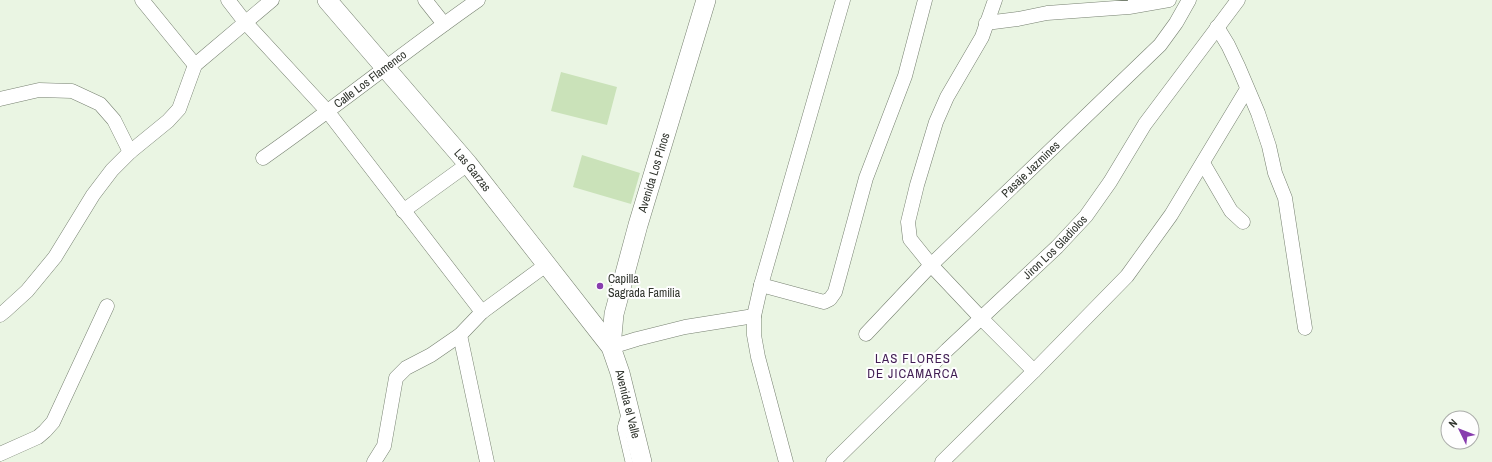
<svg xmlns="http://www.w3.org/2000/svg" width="1492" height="462" font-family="'Archivo Narrow',sans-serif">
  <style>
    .green { fill: #cae2b9 }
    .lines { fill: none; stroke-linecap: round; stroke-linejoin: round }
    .lane-casing { stroke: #778171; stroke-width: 8 }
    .street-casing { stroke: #778171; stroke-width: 15 }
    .secondary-casing { stroke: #778171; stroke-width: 20 }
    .lane { stroke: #fff; stroke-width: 7 }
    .street { stroke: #fff; stroke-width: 14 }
    .secondary { stroke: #fff; stroke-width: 19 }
    .poi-dot { fill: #883dae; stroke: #fefefe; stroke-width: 1.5 }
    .labels { text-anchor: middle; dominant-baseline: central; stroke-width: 4; stroke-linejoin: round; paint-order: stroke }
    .street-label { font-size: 12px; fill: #2f332c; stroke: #fefefe }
    .poi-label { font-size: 12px; fill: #2f332c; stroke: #fefefe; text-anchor: start }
    .neighbourhood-label { font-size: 13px; letter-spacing: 1px; fill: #411d53; stroke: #fefefe }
  </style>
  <rect width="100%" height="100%" fill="#eaf5e3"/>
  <path class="green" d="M561 72 617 87 607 125 551 111Z
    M582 155 640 173 631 204 573 187Z"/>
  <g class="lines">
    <g class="lane-casing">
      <path id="lane" d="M625 414 621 428 629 462"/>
    </g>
    <g class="street-casing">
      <g id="street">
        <path d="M142 0 195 65"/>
        <path d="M228 0 245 22 328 112 482 312"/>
        <path d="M425 0 444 24"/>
        <path d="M995 0 982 37 947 97 936 122 917 185 908 222 910 239 931 265 981 318 1034 371"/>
        <path d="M986 23 1018 19 1047 13 1129 7 1169 0"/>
        <path d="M1217 27 1228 45 1238 66 1258 113 1269 146 1275 173 1285 198 1305 328"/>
        <path d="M0 99 39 90 72 91 100 104 114 120 130 152"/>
        <path id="s1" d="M263 158C336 107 405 51 478 0"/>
        <path d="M1203 163 1231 211 1243 222"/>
        <path d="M403 211 468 164"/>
        <path d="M761 285 824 302 830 299 835 292 866 178 905 76 925 0"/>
        <path d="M0 315 5 311 27 291 55 257 93 195 112 170 130 152 168 121 179 109 195 65 272 0"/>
        <path id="s2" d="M866 334 931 265 1160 45 1176 23 1189 0"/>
        <path d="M460 335 487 462"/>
        <path d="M611 347 637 339 685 327 754 316"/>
        <path d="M0 454 38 437 45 431 53 422 107 306"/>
        <path d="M374 462 384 446 396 378 406 368 431 355 460 335 482 312 546 265"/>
        <path d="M786 462 758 357 754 335V316L761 285 843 0"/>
        <path id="s3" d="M833 462 947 350 1057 247 1086 216 1110 182 1145 124 1238 0"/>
        <path d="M942 462 1034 371 1127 276 1171 215 1247 89"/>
      </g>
    </g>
    <g class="secondary-casing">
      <g id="secondary">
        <path id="s4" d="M327 0 468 164 611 347 620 373 642 462"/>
        <path id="s5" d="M611 347 614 314 638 225 706 0"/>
      </g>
    </g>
    <use href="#lane" class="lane"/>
    <use href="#street" class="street"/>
    <use href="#secondary" class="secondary"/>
  </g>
  <circle class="poi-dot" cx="600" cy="286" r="4"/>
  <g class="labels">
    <g class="street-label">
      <text stroke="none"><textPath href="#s1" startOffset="133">Calle Los Flamenco</textPath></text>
      <text stroke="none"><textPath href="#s2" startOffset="233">Pasaje Jazmines</textPath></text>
      <text stroke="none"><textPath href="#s4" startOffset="224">Las Garzas</textPath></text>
      <text stroke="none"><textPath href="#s5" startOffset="180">Avenida Los Pinos</textPath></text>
      <text stroke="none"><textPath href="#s3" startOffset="309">Jiron Los Gladiolos</textPath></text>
      <text stroke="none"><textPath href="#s4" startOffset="508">Avenida el Valle</textPath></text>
    </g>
    <g class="poi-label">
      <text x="608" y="279">Capilla<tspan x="608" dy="14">Sagrada Familia</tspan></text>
    </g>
    <g class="neighbourhood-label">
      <text x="913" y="358">LAS FLORES<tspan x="913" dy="15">DE JICAMARCA</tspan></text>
    </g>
  </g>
  <g transform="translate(1460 430) rotate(313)"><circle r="19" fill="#fefefe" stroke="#abadaa"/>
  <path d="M0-3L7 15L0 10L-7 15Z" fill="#883dae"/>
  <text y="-6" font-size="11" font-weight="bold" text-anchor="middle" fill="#2f332c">N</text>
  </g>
</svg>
